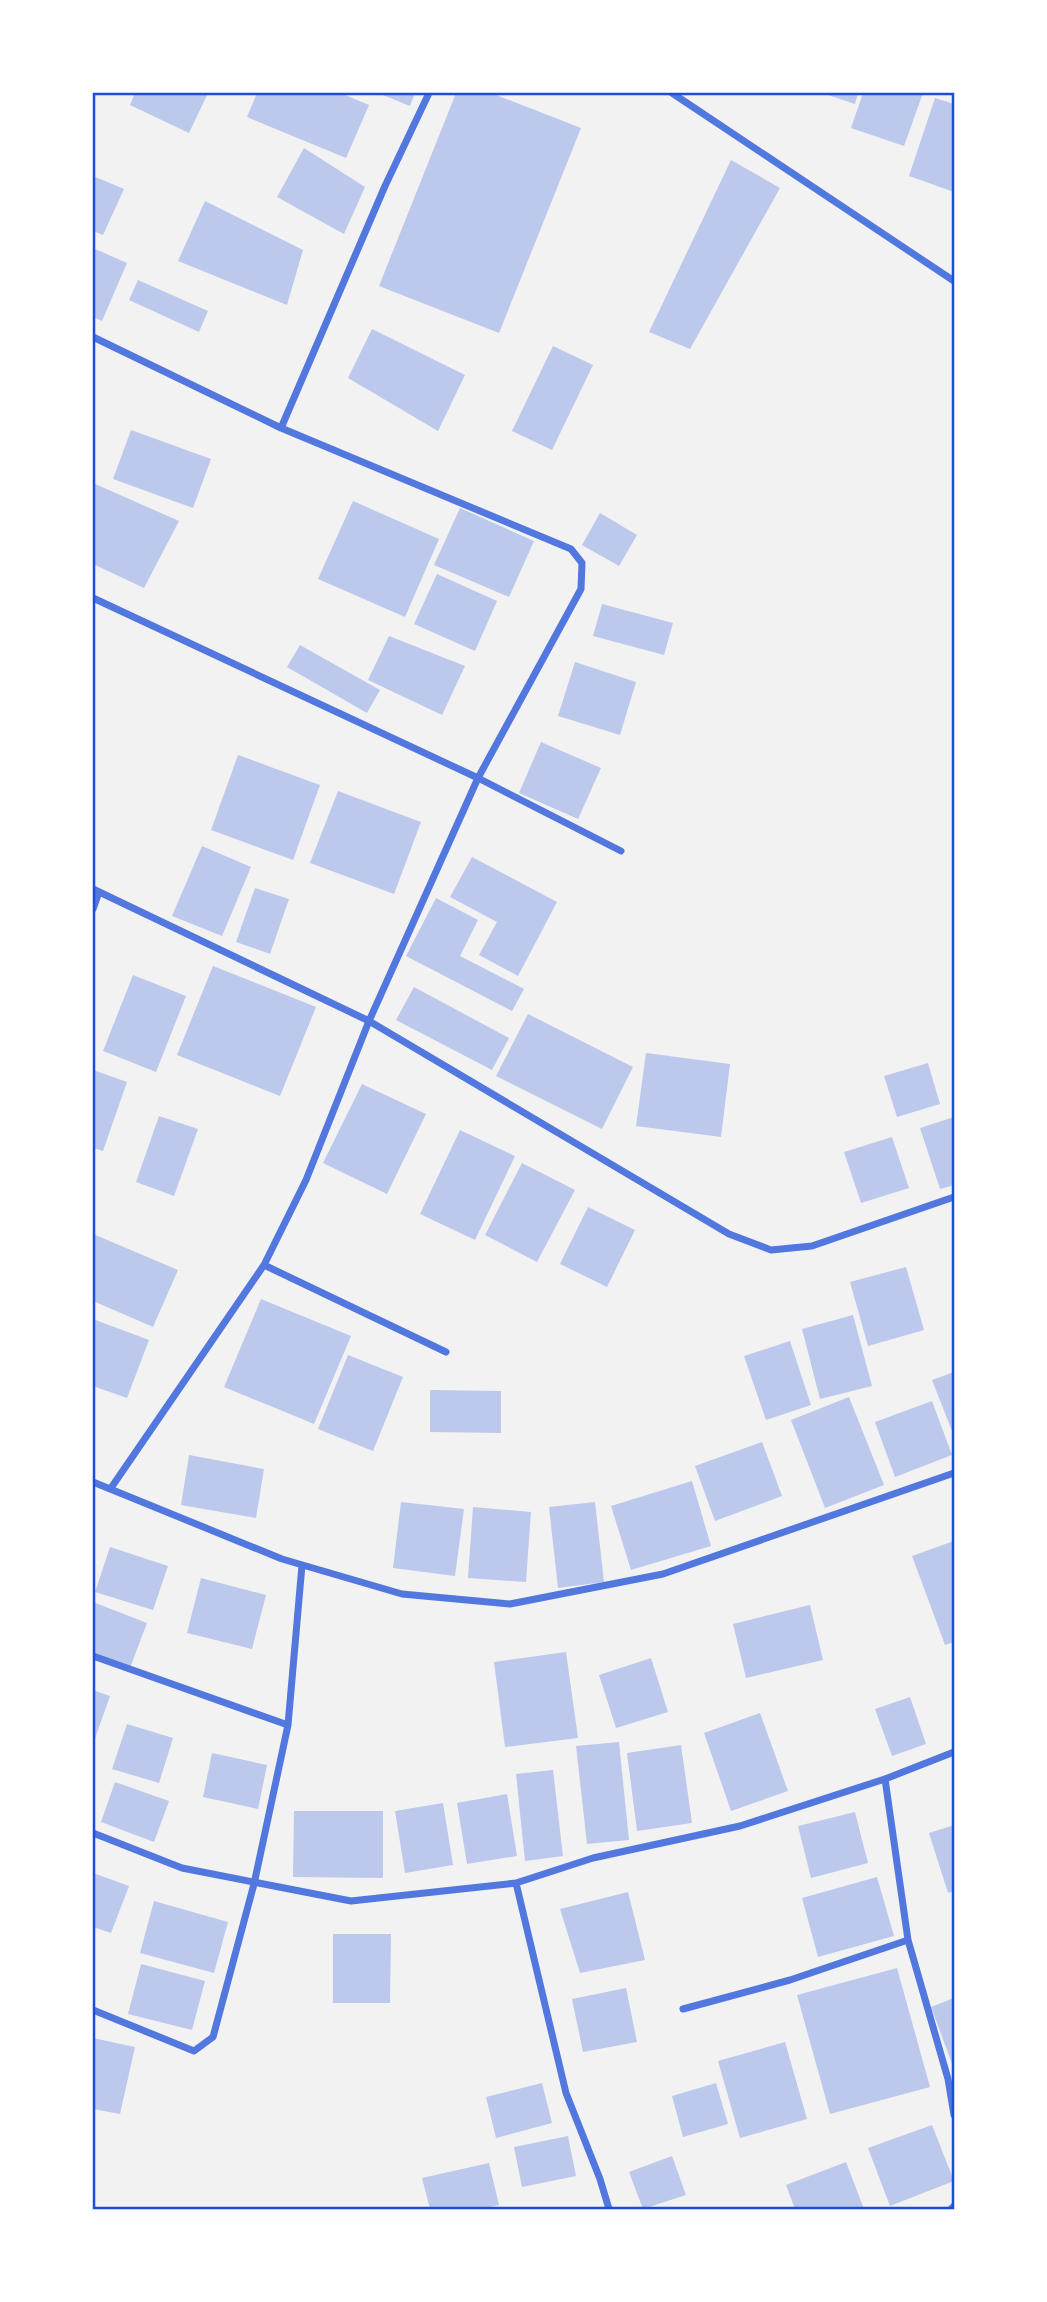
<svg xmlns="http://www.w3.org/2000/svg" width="1047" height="2302" font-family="'Roboto Serif',serif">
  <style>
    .building { fill: #bdc9ec }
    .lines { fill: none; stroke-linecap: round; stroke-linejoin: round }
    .minor { stroke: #5277de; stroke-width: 7 }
    .neatline { fill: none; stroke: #1d4ed8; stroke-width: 2.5 }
  </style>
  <rect width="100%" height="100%" fill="#f2f2f2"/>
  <path class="building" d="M135 93H208L189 133 130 105Z
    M257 93H340L369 105 346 158 247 117Z
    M378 93H415L410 106Z
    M456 93H491L581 128 499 333 379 286Z
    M822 93H858L855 104Z
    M863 93H923L904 146 851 128Z
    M935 98 954 104V192L909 176Z
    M304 148 365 187 344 234 277 197Z
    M731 160 780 188 690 349 649 332Z
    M93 176 124 189 103 235 93 231Z
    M205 201 303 250 287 305 178 261Z
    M93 248 127 263 102 321 93 317Z
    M138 280 208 311 199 332 129 300Z
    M372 329 465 375 438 431 348 378Z
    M553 346 593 365 552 450 512 431Z
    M131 430 211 459 193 508 113 479Z
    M93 483 179 521 144 588 93 564Z
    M353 501 439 539 405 617 318 579Z
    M460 508 534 541 509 597 434 565Z
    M600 513 637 535 619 566 582 545Z
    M437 574 497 601 475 651 414 624Z
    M602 604 673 623 664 655 593 636Z
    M389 636 465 666 442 715 368 680Z
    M300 645 380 690 367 713 287 667Z
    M575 662 636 682 620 735 558 716Z
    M541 742 601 768 578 819 519 793Z
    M238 755 320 785 293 860 211 830Z
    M338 791 421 822 394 894 310 863Z
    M202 846 251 867 222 936 172 916Z
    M472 857 557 902 518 976 479 955 497 922 450 897Z
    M255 888 289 899 270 954 236 942Z
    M436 898 478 920 460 956 524 989 512 1011 406 956Z
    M213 966 316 1007 280 1096 177 1055Z
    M133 975 186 996 156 1072 103 1051Z
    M414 987 509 1038 492 1070 396 1020Z
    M528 1014 633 1067 602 1129 496 1076Z
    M646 1053 730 1064 721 1137 636 1126Z
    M928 1063 940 1104 897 1117 884 1076Z
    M93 1070 127 1082 103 1151 93 1148Z
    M362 1084 426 1114 387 1194 323 1163Z
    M159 1116 198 1129 174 1196 136 1182Z
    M954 1117V1185L940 1189 920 1128Z
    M460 1130 515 1156 475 1240 420 1214Z
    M892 1137 909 1188 861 1203 844 1152Z
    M522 1163 575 1190 537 1262 485 1235Z
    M588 1207 635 1230 607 1287 560 1264Z
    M93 1234 178 1270 153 1327 93 1301Z
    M906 1267 924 1330 868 1346 850 1282Z
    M261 1299 351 1336 314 1424 224 1387Z
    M853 1315 872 1386 820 1399 802 1329Z
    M93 1319 149 1340 127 1398 93 1386Z
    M790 1341 811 1405 766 1420 744 1356Z
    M348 1355 403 1377 373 1451 318 1429Z
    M954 1372V1436L932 1380Z
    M430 1390 501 1391V1433L430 1432Z
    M849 1397 884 1485 825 1508 791 1420Z
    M932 1401 952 1455 895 1477 875 1422Z
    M762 1442 782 1496 715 1521 695 1466Z
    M189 1455 264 1469 256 1518 181 1505Z
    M692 1481 711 1546 631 1570 611 1506Z
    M401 1502 464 1509 455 1576 393 1568Z
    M595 1502 604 1582 558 1588 549 1507Z
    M473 1507 531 1512 526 1582 468 1578Z
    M954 1541V1642L945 1645 912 1556Z
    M110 1547 168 1566 153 1610 95 1592Z
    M201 1578 266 1595 252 1649 187 1633Z
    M93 1602 147 1623 130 1668 93 1654Z
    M810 1605 823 1660 746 1678 733 1624Z
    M566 1652 578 1738 505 1747 494 1662Z
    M651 1658 668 1712 616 1728 599 1675Z
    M93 1690 110 1696 93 1744Z
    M910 1697 926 1744 892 1756 875 1709Z
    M760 1713 788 1791 731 1811 704 1733Z
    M127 1724 173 1738 159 1783 112 1769Z
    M619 1742 629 1840 587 1844 576 1746Z
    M681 1745 692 1823 637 1831 627 1753Z
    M212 1753 267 1765 258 1809 203 1797Z
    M553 1770 563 1856 525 1861 516 1774Z
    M115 1782 169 1801 154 1842 101 1822Z
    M507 1794 517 1856 467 1864 457 1803Z
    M443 1803 453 1865 405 1873 395 1811Z
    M294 1811H383V1878L293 1877Z
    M855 1812 868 1863 811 1878 798 1826Z
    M954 1825V1891L948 1893 929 1833Z
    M93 1873 129 1886 111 1933 93 1927Z
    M877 1877 894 1936 818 1957 802 1898Z
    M628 1892 645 1960 580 1973 560 1909Z
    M154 1901 228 1922 214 1973 140 1953Z
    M333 1934H391L390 2003H333Z
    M141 1964 205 1981 192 2030 128 2014Z
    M897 1968 930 2087 830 2114 797 1995Z
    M626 1988 637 2042 583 2052 572 1999Z
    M954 1998V2069L931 2007Z
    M93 2038 135 2047 120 2114 93 2109Z
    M785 2042 807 2119 740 2138 718 2061Z
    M542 2083 552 2123 496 2138 486 2097Z
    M716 2083 728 2124 683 2137 672 2096Z
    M932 2125 954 2181 890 2206 868 2148Z
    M568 2136 576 2176 522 2187 514 2147Z
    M672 2156 686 2195 643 2209 629 2172Z
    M846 2162 864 2209H795L786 2185Z
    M489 2163 499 2205 479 2209H430L422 2178Z"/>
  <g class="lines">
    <path class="minor" d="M672 93 954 281
      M93 337 281 428 571 549 582 563 581 589 478 778 369 1021 306 1180 264 1265 111 1488
      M281 428 385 186 429 93
      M93 598 478 778 621 851
      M93 889 369 1021 729 1234 771 1250 812 1246 954 1197
      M93 909 99 892
      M264 1265 446 1352
      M93 1482 282 1559 402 1594 510 1604 663 1574 954 1473
      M93 1656 288 1725
      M885 1779 908 1940 948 2079 954 2115
      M93 1833 182 1868 351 1901 516 1883 593 1858 740 1826 885 1779 954 1752
      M516 1883 566 2093 600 2179 609 2209
      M683 2009 790 1980 908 1940
      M93 2010 194 2051 213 2037 254 1884 288 1725 302 1565
      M951 2209 954 2206"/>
  </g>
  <rect width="1047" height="2302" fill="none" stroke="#ffffff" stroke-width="189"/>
  <rect x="94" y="94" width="859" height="2114" class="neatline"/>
</svg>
